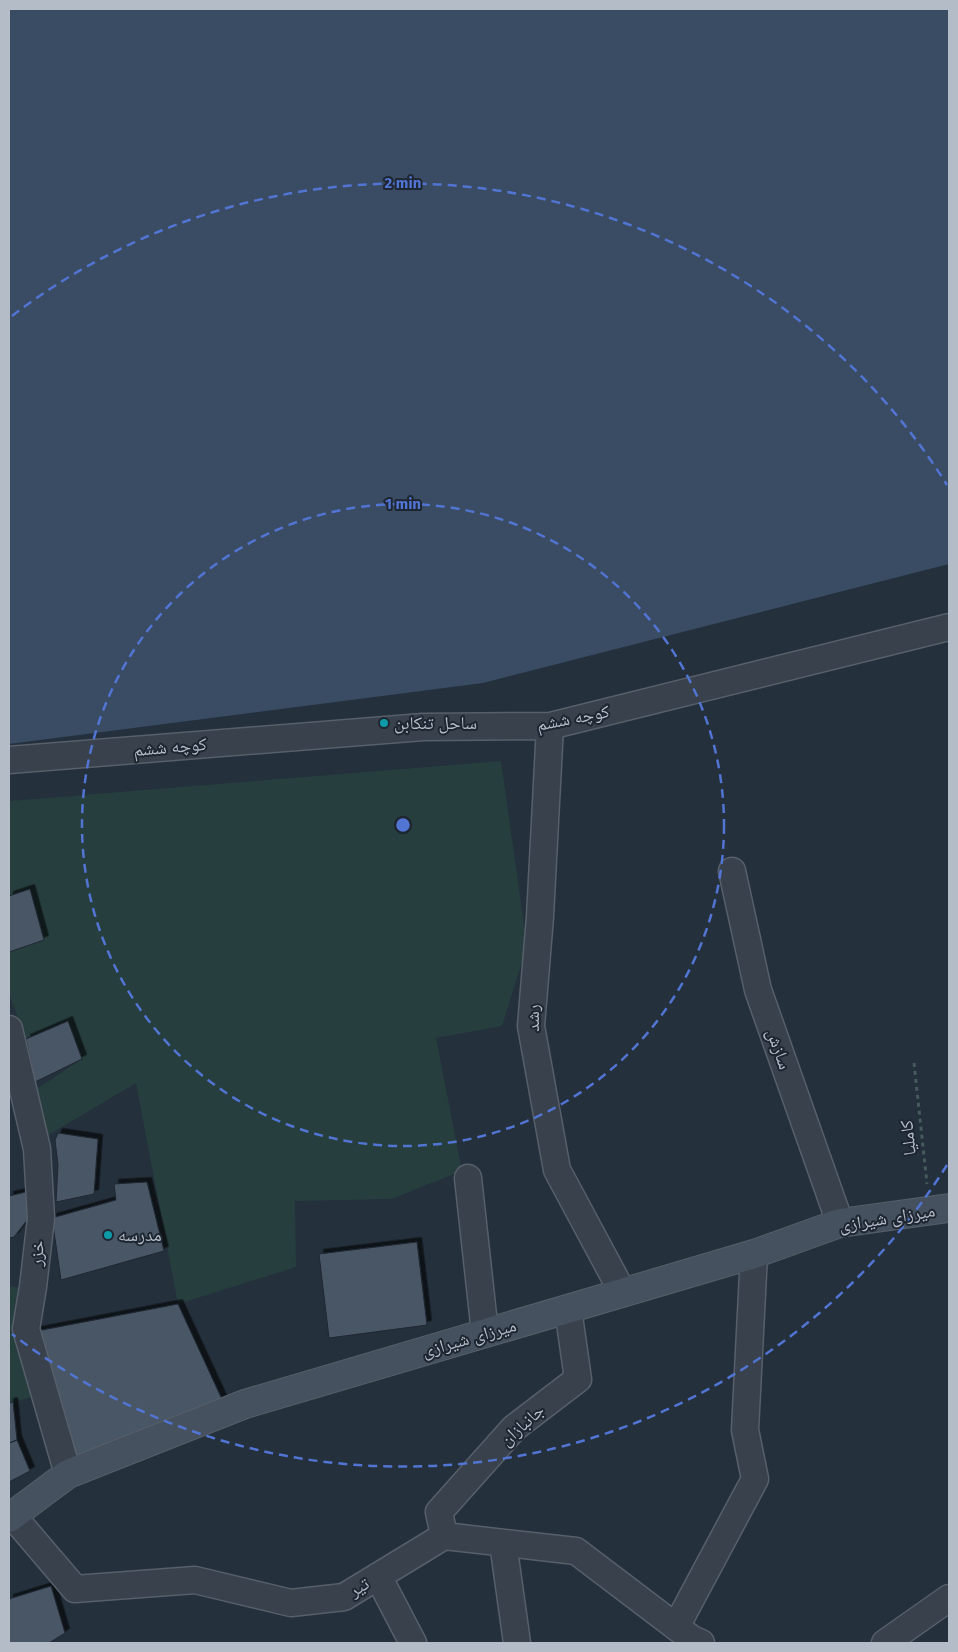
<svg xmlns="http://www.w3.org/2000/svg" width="958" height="1652" font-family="'Fira Sans','Noto Naskh Arabic',sans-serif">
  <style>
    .green { fill: #273e3e }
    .water { fill: #394c63 }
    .building { fill: #4a5765; stroke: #1f2833; filter: url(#shadow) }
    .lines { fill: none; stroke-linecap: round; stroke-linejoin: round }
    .minor-casing { stroke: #565f6a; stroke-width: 29 }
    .secondary-casing { stroke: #565f6a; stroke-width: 30 }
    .path { stroke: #465b5c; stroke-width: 3; stroke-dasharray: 4 4; stroke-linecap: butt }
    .minor { stroke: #38414c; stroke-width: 26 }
    .secondary { stroke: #46515f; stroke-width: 28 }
    .ring { fill: none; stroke: #5274d2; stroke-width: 2.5; stroke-dasharray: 9 6 }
    .culture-dot { fill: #0f9aa8; stroke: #1d2631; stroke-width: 2 }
    .labels { text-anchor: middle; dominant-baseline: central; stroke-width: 4; stroke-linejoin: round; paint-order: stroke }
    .street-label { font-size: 18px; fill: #b4bcc8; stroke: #1d2631 }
    .poi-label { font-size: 18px; fill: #b4bcc8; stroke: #1d2631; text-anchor: start }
    .centre { fill: #5274d2; stroke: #1d2631; stroke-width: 2.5 }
    .ring-label { font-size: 15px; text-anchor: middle; font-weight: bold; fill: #5274d2; stroke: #1d2631; stroke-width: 4; stroke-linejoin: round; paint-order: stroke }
  </style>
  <defs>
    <filter id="shadow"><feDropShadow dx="4.5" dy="-4.5" stdDeviation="0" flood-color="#0009"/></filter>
  </defs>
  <rect width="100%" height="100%" fill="#24303c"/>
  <path class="green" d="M501 761 527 946 502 1026 436 1038 462 1171 391 1199 295 1201 296 1267 178 1304 136 1083 45 1137 32 1092 82 1059 68 1021 26 1039 9 994V952L44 940 31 890 9 896V801Z
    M9 1286 21 1288 36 1396 9 1403Z"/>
  <path class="water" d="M9 9H949V564L483 683 9 744Z"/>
  <path class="building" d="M30 889 44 940 9 952V896Z
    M68 1021 82 1059 35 1082 26 1039Z
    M58 1133 98 1139 94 1194 56 1202 58 1165 55 1140Z
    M147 1182 164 1251 61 1280 52 1218 116 1200 114 1184Z
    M26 1192 28 1219 14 1237 9 1238V1196Z
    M417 1242 427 1325 329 1338 319 1254Z
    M178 1304 226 1408 75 1462 37 1331Z
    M13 1402 17 1440 9 1443V1403Z
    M17 1440 30 1471 9 1482V1443Z
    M51 1586 65 1633 49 1643H9V1599Z"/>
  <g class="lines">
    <g class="minor-casing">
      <path id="minor" d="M550 726 540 917 531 1026 557 1170 623 1293
        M9 760 423 727 550 726 949 627
        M732 871 758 990 840 1223
        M9 1029 37 1149 41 1218 33 1287 26 1329 68 1474
        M468 1178 485 1333
        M12 1515 75 1589 195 1580 291 1603 344 1597 444 1536 576 1551 692 1639 701 1643
        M444 1536 439 1512 514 1428 578 1379 568 1309
        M503 1543 517 1643
        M378 1576 413 1643
        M676 1627 755 1479 745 1430 754 1254
        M885 1643 949 1598"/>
    </g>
    <g class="secondary-casing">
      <path id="secondary" d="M9 1518 68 1474 245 1404 754 1254 840 1223 949 1208"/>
    </g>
    <path class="path" d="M914 1063 927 1184"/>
    <use href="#minor" class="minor"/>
    <use href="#secondary" class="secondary"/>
  </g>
  <g class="ring">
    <circle cx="403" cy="825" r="321"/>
    <path d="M947 1165A642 642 0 0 1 12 1334M12 316A642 642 0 0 1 947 485"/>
  </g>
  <g class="culture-dot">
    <circle cx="384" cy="723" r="5"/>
    <circle cx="108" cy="1235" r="5"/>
  </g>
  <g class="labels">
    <g class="street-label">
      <text transform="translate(573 718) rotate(-11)">کوچه ششم</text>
      <text transform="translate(170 747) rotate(-5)">کوچه ششم</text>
      <text transform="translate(533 1018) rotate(-90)">رشد</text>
      <text transform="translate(779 1049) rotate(71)">سازش</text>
      <text transform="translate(908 1138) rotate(-96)">کاملیا</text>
      <text transform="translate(887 1218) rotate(-9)">میرزای شیرازی</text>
      <text transform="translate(37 1253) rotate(-84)">خزر</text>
      <text transform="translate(469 1338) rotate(-16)">میرزای شیرازی</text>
      <text transform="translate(522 1425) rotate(-42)">جانبازان</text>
      <text transform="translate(359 1587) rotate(-31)">تیر</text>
    </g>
    <g class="poi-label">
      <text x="394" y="723">ساحل تنکابن</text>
      <text x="118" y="1235">مدرسه</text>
    </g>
  </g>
  <circle cx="403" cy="825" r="8" class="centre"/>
  <g class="ring-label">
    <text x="403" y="188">2 min</text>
    <text x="403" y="509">1 min</text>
  </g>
  <rect width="958" height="1652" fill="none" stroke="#b4bcc8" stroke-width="20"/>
</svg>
